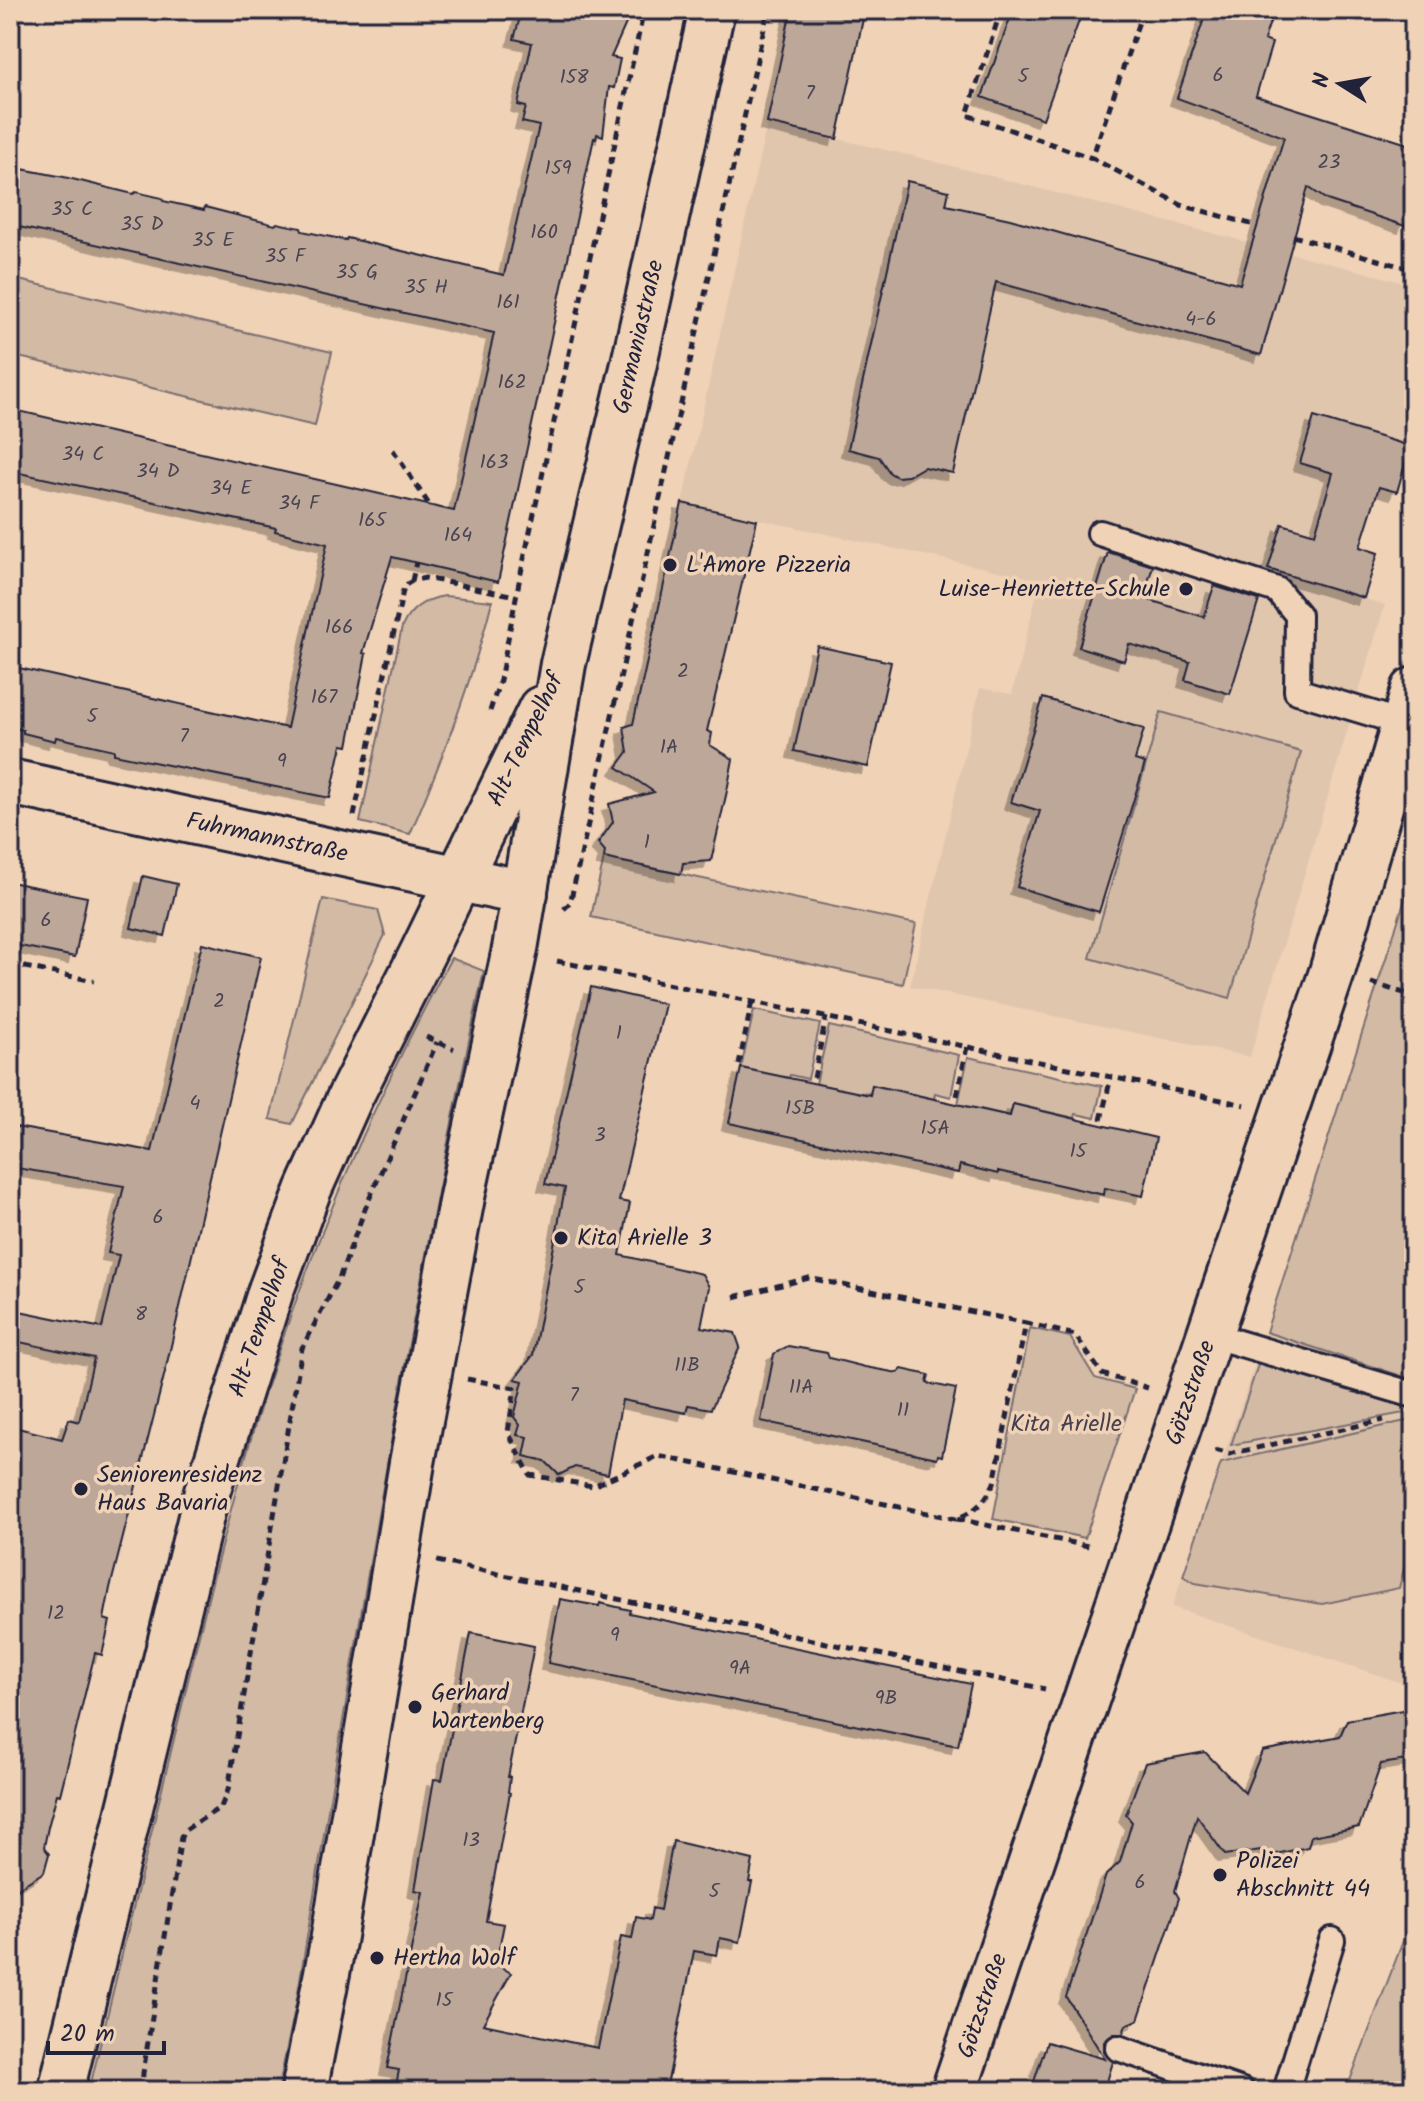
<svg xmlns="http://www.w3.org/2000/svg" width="1424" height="2101" font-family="Kalam,sans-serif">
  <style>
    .built { fill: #e1c6ae }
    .green { fill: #d2baa5; stroke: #7a6e70; stroke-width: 2 }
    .building { fill: #bda798; stroke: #22223b; stroke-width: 2; filter: url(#shadow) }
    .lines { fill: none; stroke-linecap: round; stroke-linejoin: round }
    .service-casing { stroke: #22223b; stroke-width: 30 }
    .minor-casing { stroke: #22223b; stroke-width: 50 }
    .tertiary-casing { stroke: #22223b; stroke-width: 50 }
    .path { stroke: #22223b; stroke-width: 5; stroke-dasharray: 8 6; stroke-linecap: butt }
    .service { stroke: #f0d3b7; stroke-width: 24 }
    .minor { stroke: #f0d3b7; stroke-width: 44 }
    .tertiary { stroke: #f0d3b7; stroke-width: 44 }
    .poi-dot { fill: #22223b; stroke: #f0d3b7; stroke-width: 3 }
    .labels { text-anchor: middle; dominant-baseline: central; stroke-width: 7; stroke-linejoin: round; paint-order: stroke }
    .number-label { font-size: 20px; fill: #494352 }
    .street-label { font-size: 24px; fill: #22223b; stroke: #f0d3b7 }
    .poi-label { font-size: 24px; fill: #22223b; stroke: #f0d3b7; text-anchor: start }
    .park-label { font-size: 24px; fill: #454050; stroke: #f0d3b7 }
  </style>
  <defs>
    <filter id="shadow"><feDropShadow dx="-7" dy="7" stdDeviation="0" flood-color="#0004"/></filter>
  </defs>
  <rect width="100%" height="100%" fill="#f0d3b7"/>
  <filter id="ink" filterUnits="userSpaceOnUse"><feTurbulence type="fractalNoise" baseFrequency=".0125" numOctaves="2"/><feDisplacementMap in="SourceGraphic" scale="16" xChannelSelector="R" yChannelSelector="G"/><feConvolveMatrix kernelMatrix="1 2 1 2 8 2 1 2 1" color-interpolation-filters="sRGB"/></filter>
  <g filter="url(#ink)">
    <path class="built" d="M767 123 913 156 1414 285V448L1314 418 1300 463 1333 473 1315 534 1282 524 1268 569 1385 605 1250 1057 910 986 980 688 1012 694 1040 580 682 503Z
      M1266 1332 1414 1380V1687L1172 1607Z"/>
    <path class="green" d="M10 278 332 352 315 426 10 355Z
      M445 596 492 601C472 682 443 758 410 834L360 822 402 627C410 608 426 599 445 596Z
      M1161 712 1301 752 1230 998 1090 958Z
      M604 858 916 924 903 984 591 917Z
      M1414 871V1380L1266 1332Z
      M323 899 378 910 385 935 292 1124 270 1119Z
      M451 958 484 971C409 1313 353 1658 296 2004L278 2091H89C119 1965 150 1840 180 1714 211 1584 242 1455 286 1329 330 1201 387 1077 451 958Z
      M754 1010 820 1024 808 1079 790 1075 789 1078 741 1068Z
      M829 1026 959 1055 951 1097 935 1093 934 1099 872 1085 870 1095 816 1084Z
      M968 1057 1102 1086 1095 1118 1076 1114 1075 1118 1013 1104 1010 1116 958 1104Z
      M1030 1328 1070 1337 1095 1378 1135 1389 1085 1538 993 1519Z
      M1259 1362 1403 1403 1404 1413 1231 1445Z
      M1414 1419V1540L1411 1541 1399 1588 1322 1604 1195 1583 1183 1576 1221 1463Z
      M1414 1912V2091H1346Z"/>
    <path class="building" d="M522 10H632L611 57 620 59 614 88 609 87 603 136 597 134 596 139 594 138 498 582 392 557 363 653 366 654 348 746 342 745 330 798 114 754V750L56 737 55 741 23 733V730L10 727V666L287 728 327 544 275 531 276 528 10 471V409L454 511 494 333 10 225V182L16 168 64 177 133 194 136 192 162 198 163 201 204 210 205 207 275 225 277 223 301 228 302 231 326 236 346 240 347 238 504 275 539 126 522 122 526 107 518 105 532 43 514 39Z
      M791 10H865L837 139 767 123Z
      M1013 10H1083L1043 119 982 97Z
      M1207 10H1274L1264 40 1272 43 1256 96 1414 146V219L1408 217 1405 226 1327 200 1308 187 1261 355 996 282 953 473 924 467 908 476 897 477 890 473 879 457 848 449 907 181 949 191 946 205 1010 219 1240 284 1284 137 1177 98Z
      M1314 417 1410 446 1397 492 1379 487 1360 547 1378 553 1364 598 1268 569 1282 524 1315 534 1333 473 1300 463Z
      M682 503 757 520 707 731 712 733 710 745 733 759 727 791 711 861 683 863 681 874 604 858 605 851 598 843 613 822 609 804 654 792 617 767 628 752 624 727 633 724Z
      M1108 552 1153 566 1143 598 1204 617 1214 586 1259 600 1230 694 1185 680 1190 662 1129 644 1124 661 1079 647Z
      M817 646 891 662 868 767 794 751Z
      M1043 698 1144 729 1135 760 1145 763 1099 912 1017 887 1040 811 1011 802Z
      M143 876 177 884 165 936 131 928Z
      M10 882 87 897 75 957 10 944Z
      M202 943 261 957 164 1376 110 1588 104 1619 110 1621 102 1655 95 1653 60 1795 57 1794 48 1827 44 1847 49 1854 44 1872 10 1893V1426L62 1439 69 1419 79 1422 94 1358 10 1340V1309L102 1328 119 1255 108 1253 124 1186 10 1167V1126L152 1151Z
      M591 987 665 1004 619 1201 630 1203 620 1255 702 1274 709 1287 701 1327 735 1333 740 1347 711 1409 688 1405 686 1413 622 1400 608 1474 575 1467 559 1475 545 1461 524 1456 528 1437 517 1435 520 1425 514 1417 523 1381 515 1379 533 1355 565 1188 545 1184Z
      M741 1068 870 1095 872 1085 1010 1116 1013 1104 1156 1138 1143 1196 1105 1188 1104 1195 998 1171V1174L960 1165 958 1173 729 1123Z
      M788 1346 827 1353 829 1358 865 1367 898 1373 902 1369 929 1375 927 1383 956 1389 942 1456 938 1455 937 1458 761 1421 774 1354Z
      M560 1599 599 1606 600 1603 630 1610 629 1613 971 1684 958 1746 548 1663Z
      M471 1633 534 1646 508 1777H510L508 1792 510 1793 486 1921 504 1924 496 1964 511 1973 483 2024 598 2048 621 1937 632 1939 636 1917 650 1920 652 1908 660 1910 673 1841 753 1860 749 1882H752L740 1942 720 1938 717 1955 694 1951 666 2091H395L399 2070 387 2068 423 1892 415 1890 434 1779 442 1780Z
      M1414 1708V1759L1381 1764 1359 1827 1311 1836 1308 1847 1267 1856 1261 1850 1225 1855 1197 1816 1175 1891 1179 1898 1138 2020 1126 2025 1123 2034H1114L1104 2042V2052L1113 2062 1104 2091H1031L1047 2042 1105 2059 1066 1997 1106 1875 1120 1862 1132 1822 1126 1815 1145 1763 1205 1752 1245 1793 1262 1751 1340 1736 1347 1720Z"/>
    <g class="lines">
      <g class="service-casing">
        <path id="service" d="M1100 533 1277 590 1298 615 1297 691 1380 716 1412 729
          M1211 1335 1414 1395
          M1118 2048 1242 2091
          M1286 2091 1332 1940"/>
      </g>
      <g class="minor-casing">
        <path id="minor" d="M10 782 525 893
          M954 2091 1332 972 1414 690"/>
      </g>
      <g class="tertiary-casing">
        <path id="tertiary" d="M61 2091 207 1492 271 1290 308 1191 350 1097 423 952 541 709
          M304 2091 333 1942 412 1463 462 1197 515 949 563 664 633 368 712 10"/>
      </g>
      <path class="path" d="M1001 10 967 115 1092 158
        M1143 10 1092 158 1181 205 1258 226
        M1293 236 1414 270
        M393 450 430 506
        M412 581 416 562
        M490 711 500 680 519 582 644 10
        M354 816 404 586 412 581 425 578 516 596
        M564 909 570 903 582 851 768 10
        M557 961 1245 1105
        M10 964 94 981
        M1371 983 1414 996
        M426 1037 454 1049
        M739 1065 752 1001
        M814 1078 826 1017
        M957 1096 967 1047
        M1101 1120 1111 1077
        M734 1297 809 1278 1026 1323
        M467 1379 515 1388 508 1432 530 1475 593 1486 658 1456 956 1519C976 1511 985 1502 994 1483L1026 1323 1075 1335 1102 1374 1148 1388
        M1215 1450 1229 1454 1384 1420
        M957 1519 1093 1547
        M437 1561 1045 1689
        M142 2091 143 2073 181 1837 185 1830 221 1807 228 1790 302 1348 340 1276 365 1209 437 1042"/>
      <use href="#service" class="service"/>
      <use href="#minor" class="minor"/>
      <use href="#tertiary" class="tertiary"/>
    </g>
  </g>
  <g class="poi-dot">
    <circle cx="670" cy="565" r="8"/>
    <circle cx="1186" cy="589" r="8"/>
    <circle cx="561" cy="1238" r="8"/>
    <circle cx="81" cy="1489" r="8"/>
    <circle cx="415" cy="1707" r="8"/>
    <circle cx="1220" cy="1875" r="8"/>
    <circle cx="377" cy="1958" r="8"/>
  </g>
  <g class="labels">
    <g class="number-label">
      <text x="1218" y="76">6</text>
      <text x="1023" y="77">5</text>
      <text x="574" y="78">158</text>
      <text x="810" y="94">7</text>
      <text x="1329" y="163">23</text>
      <text x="558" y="169">159</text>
      <text x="72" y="210">35 C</text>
      <text x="142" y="225">35 D</text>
      <text x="544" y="233">160</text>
      <text x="213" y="241">35 E</text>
      <text x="285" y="257">35 F</text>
      <text x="357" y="273">35 G</text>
      <text x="426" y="288">35 H</text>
      <text x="508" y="303">161</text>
      <text x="1201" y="320">4-6</text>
      <text x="512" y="383">162</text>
      <text x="83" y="455">34 C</text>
      <text x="494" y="463">163</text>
      <text x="158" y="472">34 D</text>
      <text x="231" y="489">34 E</text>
      <text x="299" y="504">34 F</text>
      <text x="372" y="521">165</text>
      <text x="458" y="536">164</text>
      <text x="339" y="628">166</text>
      <text x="683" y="672">2</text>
      <text x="324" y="698">167</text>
      <text x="92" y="717">5</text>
      <text x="184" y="737">7</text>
      <text x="669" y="748">1A</text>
      <text x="282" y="762">9</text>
      <text x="647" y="843">1</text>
      <text x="46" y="921">6</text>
      <text x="219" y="1002">2</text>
      <text x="619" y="1034">1</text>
      <text x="195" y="1104">4</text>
      <text x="800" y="1109">15B</text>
      <text x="935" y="1129">15A</text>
      <text x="600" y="1136">3</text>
      <text x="1078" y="1152">15</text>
      <text x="158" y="1218">6</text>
      <text x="579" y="1288">5</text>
      <text x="141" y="1315">8</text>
      <text x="687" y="1366">11B</text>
      <text x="801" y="1388">11A</text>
      <text x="574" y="1396">7</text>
      <text x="903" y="1411">11</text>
      <text x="56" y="1614">12</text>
      <text x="615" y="1636">9</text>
      <text x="740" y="1669">9A</text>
      <text x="886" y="1699">9B</text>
      <text x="471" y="1841">13</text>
      <text x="1140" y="1883">6</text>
      <text x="714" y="1892">5</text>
      <text x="444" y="2001">15</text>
    </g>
    <g class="street-label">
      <text transform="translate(639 337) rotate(-77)">Germaniastraße</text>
      <text transform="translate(526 740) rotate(-64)">Alt-Tempelhof</text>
      <text transform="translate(267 838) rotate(12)">Fuhrmannstraße</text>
      <text transform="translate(260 1328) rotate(-71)">Alt-Tempelhof</text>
      <text transform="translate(1191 1393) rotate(-71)">Götzstraße</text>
      <text transform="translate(983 2006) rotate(-71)">Götzstraße</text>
    </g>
    <g class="poi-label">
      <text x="686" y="565">L'Amore Pizzeria</text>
      <text x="1170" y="589" text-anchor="end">Luise-Henriette-Schule</text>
      <text x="577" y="1238">Kita Arielle 3</text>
      <text x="97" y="1475">Seniorenresidenz<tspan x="97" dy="28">Haus Bavaria</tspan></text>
      <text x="431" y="1693">Gerhard<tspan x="431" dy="28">Wartenberg</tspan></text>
      <text x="1236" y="1861">Polizei<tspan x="1236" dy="28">Abschnitt 44</tspan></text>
      <text x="393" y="1958">Hertha Wolf</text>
    </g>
    <g class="park-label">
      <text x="1066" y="1424">Kita Arielle</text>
    </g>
  </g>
  <rect width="1424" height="2101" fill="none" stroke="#f0d3b7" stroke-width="40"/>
  <rect x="20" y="20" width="1384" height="2061" fill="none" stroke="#22223b" stroke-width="3" filter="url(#ink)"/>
  <g transform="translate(1340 84) rotate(281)" stroke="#f0d3b7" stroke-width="6" paint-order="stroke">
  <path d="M0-6L14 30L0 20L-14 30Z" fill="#22223b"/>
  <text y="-12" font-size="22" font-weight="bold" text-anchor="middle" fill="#22223b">N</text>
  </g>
  <path d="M48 2041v12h116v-12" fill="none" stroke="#22223b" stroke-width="4"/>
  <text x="60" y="2041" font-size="24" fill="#22223b" stroke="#f0d3b7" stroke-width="6" paint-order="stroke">20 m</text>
</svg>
